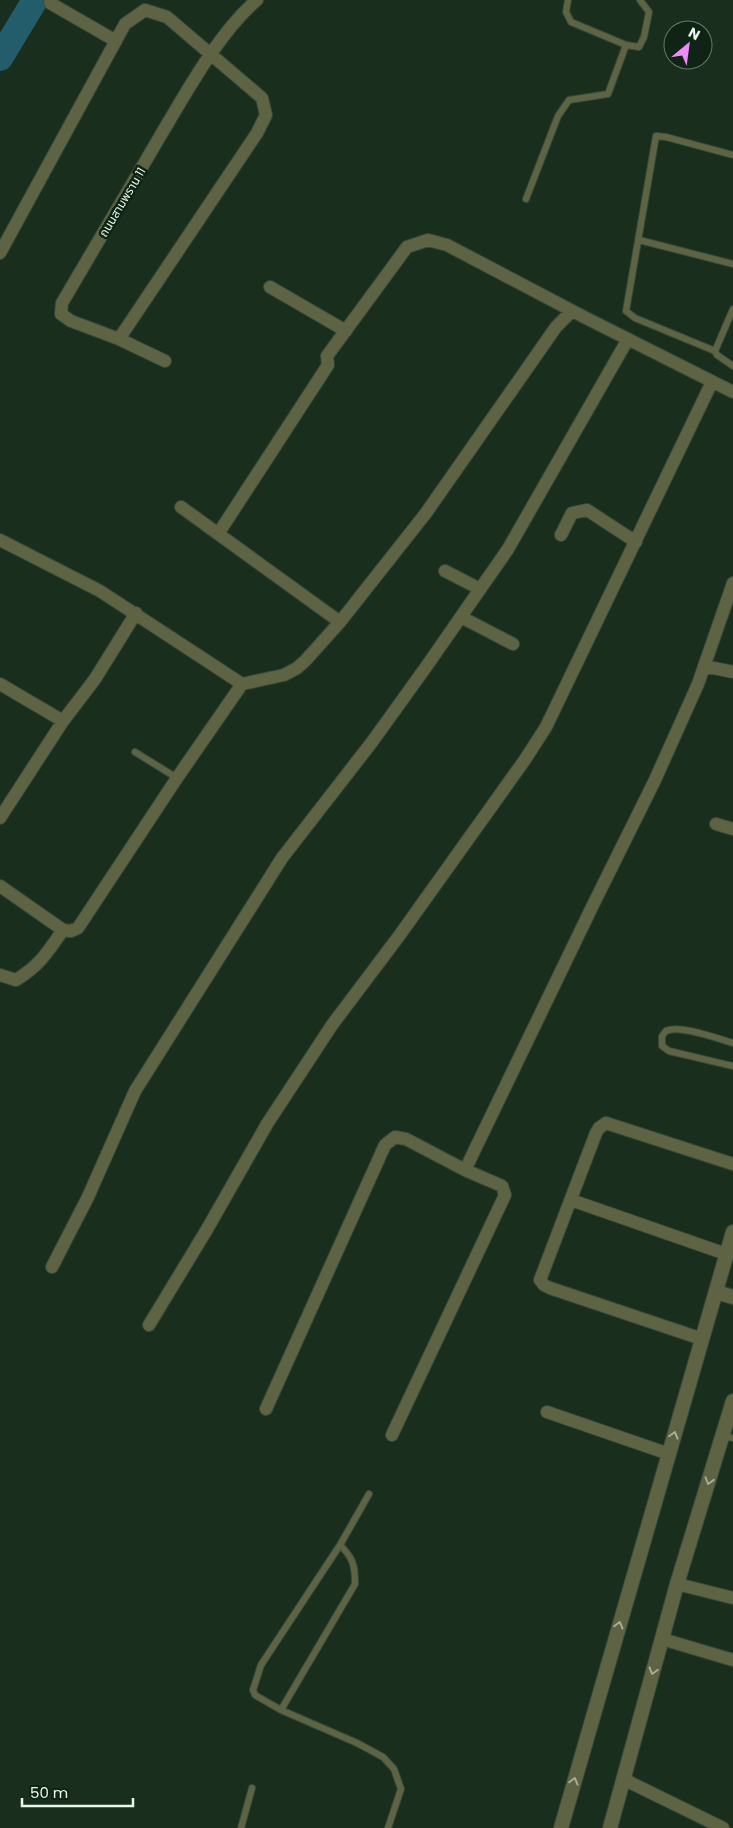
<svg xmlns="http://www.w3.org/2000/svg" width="733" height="1828" font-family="Poppins,'Noto Sans Thai',sans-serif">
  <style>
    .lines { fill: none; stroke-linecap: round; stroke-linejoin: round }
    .river { stroke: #235c6b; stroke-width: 26 }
    .service-casing { stroke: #364a3a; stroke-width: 8 }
    .minor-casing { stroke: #364a3a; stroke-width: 14 }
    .tertiary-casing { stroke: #364a3a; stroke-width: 16 }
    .service { stroke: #5e6343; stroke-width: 6 }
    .minor { stroke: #5e6343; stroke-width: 12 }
    .tertiary { stroke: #5e6343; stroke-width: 14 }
    .oneway { stroke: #a4ae98 }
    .labels { text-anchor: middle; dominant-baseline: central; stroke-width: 5; stroke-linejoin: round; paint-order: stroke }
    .street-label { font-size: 12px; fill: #eaf8ec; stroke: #0f2414 }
  </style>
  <rect width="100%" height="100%" fill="#192e1d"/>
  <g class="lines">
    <path class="river" d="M0 58 35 0"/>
    <g class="service-casing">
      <path id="service" d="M568 0 566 12 571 22 626 45
        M526 199 558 116 569 100 608 94 626 45 639 47 644 37 649 12 640 0
        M639 240 733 264
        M733 309 715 351 717 355 733 366
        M715 351 635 318 626 311 656 136 666 137 733 155
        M135 752 177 778
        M733 1043C719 1039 679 1024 666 1031L662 1036V1046L669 1051 733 1066
        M723 1436 733 1438
        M369 1494 340 1545 261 1665 253 1690 255 1695 281 1710 357 1743 383 1757 394 1769 401 1789 388 1828
        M281 1710 355 1584C355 1565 353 1558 340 1545
        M241 1828 252 1788"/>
    </g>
    <g class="minor-casing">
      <path id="minor" d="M50 3 116 41
        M0 253 125 24 145 10 167 17 262 98 266 115 257 133 119 339
        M270 287 346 331
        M165 361 119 339 71 321 61 314 62 303C95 246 129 190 162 133 187 91 220 31 257 0
        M181 507 340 622
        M218 534 328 365 327 356 407 247 428 240 447 245 584 317 733 392
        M561 535 572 513 587 510 636 542
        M0 540 100 591 242 684 284 675 297 668 305 661 340 622 426 513 556 327 572 311
        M445 571 480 589
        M461 617 513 644
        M704 666 733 672
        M0 684 63 721 95 679 136 613
        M0 818 63 721
        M716 824 733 829
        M0 886 63 930 71 931 78 928 177 778 242 684
        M0 975 16 980C40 965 47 953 63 930
        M465 1170 592 907 655 780 698 684 733 583
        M571 1200 726 1254
        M52 1267 88 1197 135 1091 282 858 372 742 426 667 508 549 628 339
        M149 1325 206 1231 267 1124 332 1025 399 936 524 761 546 727 712 382
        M702 1339 550 1288 544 1285 540 1280 596 1133 599 1128 606 1123 733 1164
        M266 1409 385 1145 395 1137 406 1139 465 1170 502 1186 505 1195 392 1435
        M547 1412 669 1454
        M677 1584 733 1598
        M662 1639 733 1660
        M623 1779 723 1828"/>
    </g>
    <g class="tertiary-casing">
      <path id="tertiary" d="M716 1292 733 1297
        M561 1828 733 1232
        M610 1828 677 1584 733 1401"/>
    </g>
    <use href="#service" class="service"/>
    <use href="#minor" class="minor"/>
    <use href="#tertiary" class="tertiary"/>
  </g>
  <defs><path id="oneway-chevron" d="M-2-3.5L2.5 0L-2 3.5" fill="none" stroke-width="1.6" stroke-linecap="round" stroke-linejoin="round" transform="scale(1.25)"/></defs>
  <g class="oneway">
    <use href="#oneway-chevron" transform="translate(674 1435) rotate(-74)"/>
    <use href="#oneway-chevron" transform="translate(709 1481) rotate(107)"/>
    <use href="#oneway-chevron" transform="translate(619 1625) rotate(-74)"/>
    <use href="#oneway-chevron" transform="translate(653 1671) rotate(106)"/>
    <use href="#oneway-chevron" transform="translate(574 1781) rotate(-75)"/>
  </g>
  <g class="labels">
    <g class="street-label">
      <text transform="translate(122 202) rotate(-59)">ถนนสามพราน 11</text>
    </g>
  </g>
  <g transform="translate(688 45) rotate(29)"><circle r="24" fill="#0f2414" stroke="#67796a"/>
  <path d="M0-4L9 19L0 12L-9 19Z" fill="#ed8cf9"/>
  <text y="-8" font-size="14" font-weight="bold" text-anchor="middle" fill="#eaf8ec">N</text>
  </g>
  <path d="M22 1798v8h111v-8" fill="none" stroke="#eaf8ec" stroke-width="2.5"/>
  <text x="30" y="1798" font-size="15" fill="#eaf8ec" stroke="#0f2414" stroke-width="4" paint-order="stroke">50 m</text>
</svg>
